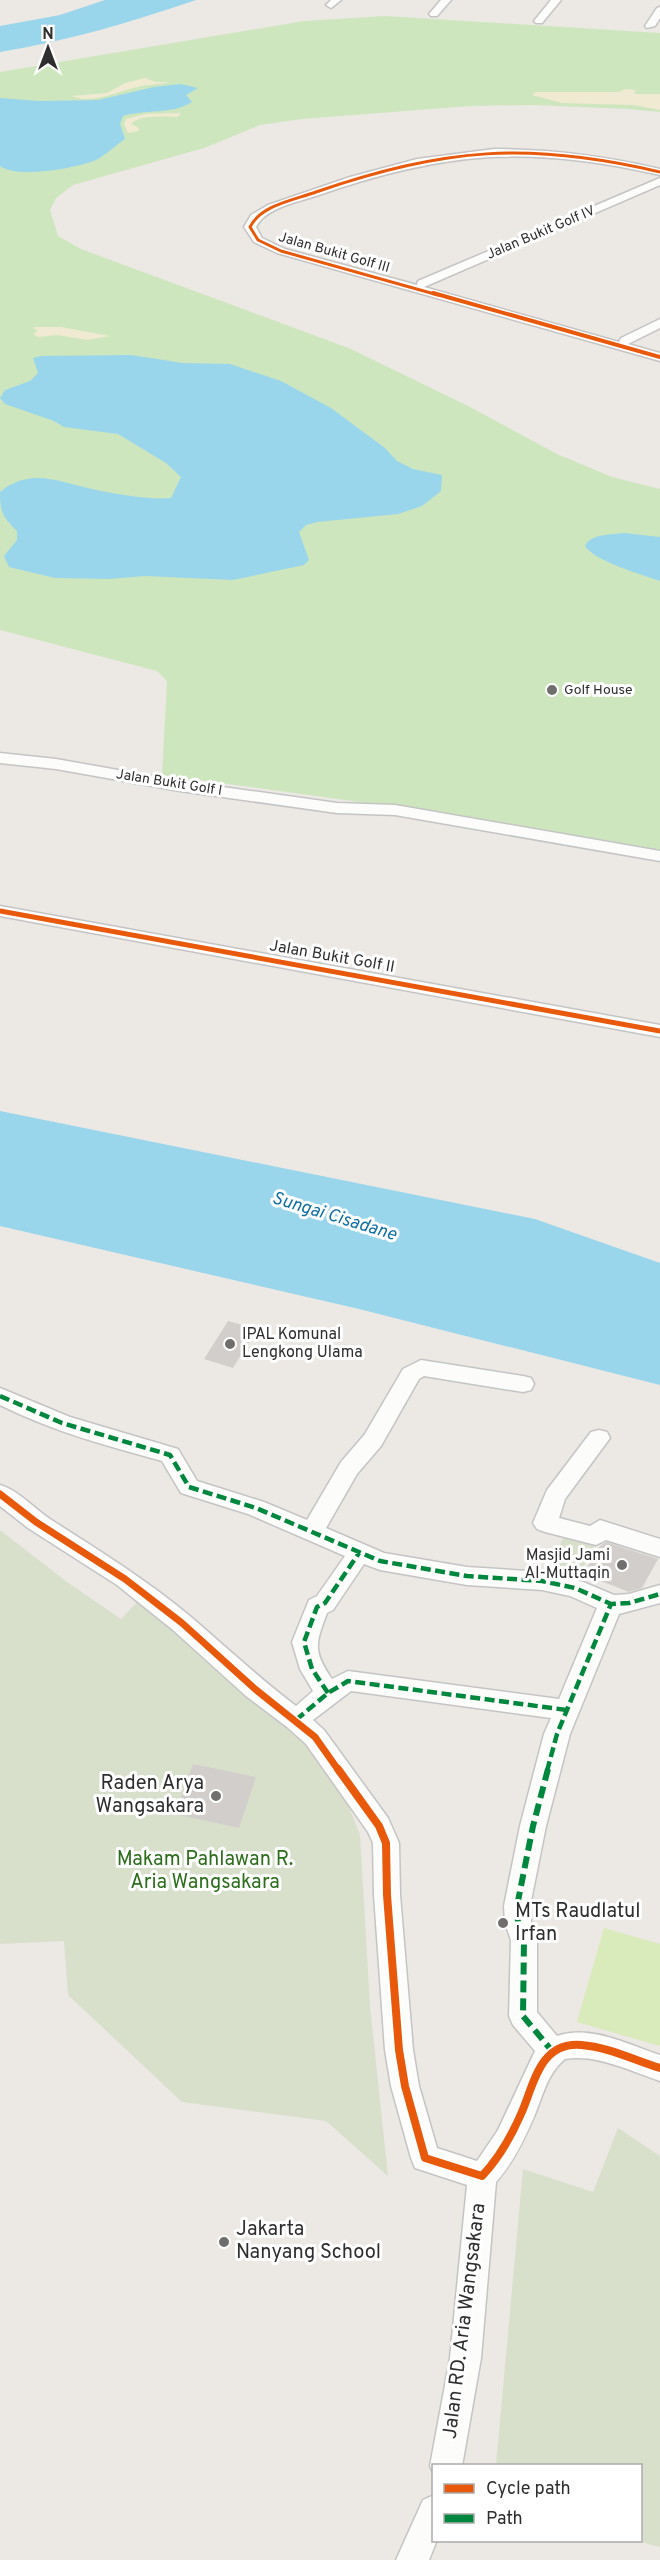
<svg xmlns="http://www.w3.org/2000/svg" width="660" height="2560" font-family="Overpass,sans-serif">
  <style>
    .green { fill: #cee6be }
    .sand { fill: #f0ead3 }
    .cemetery { fill: #d8e0cc }
    .pitch { fill: #d9eabb }
    .water { fill: #99d6ec }
    .building { fill: #d1cecb }
    .lines { fill: none; stroke-linecap: round; stroke-linejoin: round }
    .minor-casing { stroke: #c5c4c5; stroke-width: 3 }
    .minor { fill: #fcfcfb; fill-rule: evenodd }
    .quiet-far1 { stroke: #00873e; stroke-width: 4.5; stroke-dasharray: 10 4.5; stroke-linecap: butt }
    .quiet { stroke: #00873e; stroke-width: 6; stroke-dasharray: 12 6; stroke-linecap: butt }
    .cycleway-far4-casing { stroke: #fff; stroke-width: 5 }
    .cycleway-far3-casing { stroke: #fff; stroke-width: 6 }
    .cycleway-far2-casing { stroke: #fff; stroke-width: 8 }
    .cycleway-far1-casing { stroke: #fff; stroke-width: 10 }
    .cycleway-casing { stroke: #fff; stroke-width: 12 }
    .cycleway-far4 { stroke: #e8590c; stroke-width: 3 }
    .cycleway-far3 { stroke: #e8590c; stroke-width: 4 }
    .cycleway-far2 { stroke: #e8590c; stroke-width: 5 }
    .cycleway-far1 { stroke: #e8590c; stroke-width: 7 }
    .cycleway { stroke: #e8590c; stroke-width: 8 }
    .poi-dot { fill: #706f6e; stroke: #fff; stroke-width: 2 }
    .labels { text-anchor: middle; dominant-baseline: central; stroke-width: 6; stroke-linejoin: round; paint-order: stroke }
    .far-street-label { font-size: 14px; fill: #2e2e2e; stroke: #fff }
    .far-poi-label { font-size: 14px; fill: #2e2e2e; stroke: #fff; text-anchor: start }
    .street-label { font-size: 16px; fill: #2e2e2e; stroke: #fff }
    .poi-label { font-size: 16px; fill: #2e2e2e; stroke: #fff; text-anchor: start }
    .water-label { font-size: 18px; font-style: italic; fill: #0d6fa3; stroke: #fff }
    .near-poi-label { font-size: 20px; fill: #2e2e2e; stroke: #fff; text-anchor: start }
    .near-park-label { font-size: 20px; fill: #2c6e1b; stroke: #fff }
    .near-street-label { font-size: 20px; fill: #2e2e2e; stroke: #fff }
  </style>
  <rect width="100%" height="100%" fill="#ece8e4"/>
  <path class="green" d="M385 16 660 33V112L628 109 533 105 470 106 302 119 260 125 204 148 73 185 56 198 50 210 58 236 81 249 351 349 470 407 557 454 612 477 660 489V851L447 814 162 775 167 681 157 671 0 630V72L304 21Z"/>
  <path class="sand" d="M145 78 156 82H169C160 85 150 84 141 86 121 90 93 105 72 96L107 93 125 83Z
    M625 89 636 90 634 93 637 94H660V110L634 105 562 103 532 95 536 92H619Z
    M181 113 178 117C166 117 140 114 131 124L139 128V131L128 133 124 124 126 119 145 114Z
    M35 327H61L110 336 87 340 58 335 38 337 33 334 38 331 33 328Z"/>
  <path class="cemetery" d="M0 1530 67 1582 121 1619 140 1599 302 1738 346 1800 360 1835 370 2006 388 2176 326 2121 182 2102 68 1995 64 1941 0 1944Z
    M566 1531 598 1539 575 1583 547 1575Z
    M618 2128 660 2156V2547L637 2541 640 2540V2466L496 2465 523 2169 593 2192Z"/>
  <path class="pitch" d="M604 1928 660 1944V2046L577 2022Z"/>
  <path class="water" d="M105 0H196C132 22 67 41 0 52V26L60 15Z
    M180 84 198 88 186 95 192 102C172 115 145 109 123 116L120 124 125 139C116 145 108 153 98 159 80 168 16 179 0 166V98L39 101 98 100 154 87Z
    M131 355 183 363 230 364 281 381 331 408 385 448 397 461 413 469 442 475 441 491 422 506 398 514 317 522 306 525 299 532 309 560 304 565 233 580 145 576 109 579 55 578 9 567 4 556 17 540V531C3 517 0 513 0 492 31 467 58 482 92 489 114 494 149 500 171 498L181 477 166 463 118 434 64 427 54 421 5 404 0 398 5 390 30 381 38 373 33 358 41 356Z
    M624 533 660 537V581C643 575 594 561 585 546 591 533 612 535 624 533Z
    M0 1111 535 1219 660 1263V1385L359 1309 0 1226Z"/>
  <path class="building" d="M228 1321 257 1329 233 1368 204 1359Z
    M606 1542 658 1559 642 1588 629 1592 583 1574 600 1546Z
    M193 1764 256 1777 239 1828 175 1814Z"/>
  <g class="lines">
    <g class="minor-casing">
      <path id="minor" d="M331 0H341L331 8 326 5Z
        M441 0H451L437 16H431L429 14Z
        M551 0H561L542 23H536L534 21Z
        M660 7V18L655 26 647 28 645 26 657 8Z
        M494 149C551 149 605 156 660 169V175C529 145 446 151 319 195 299 202 266 207 256 227L262 238 285 249 417 285 418 281 660 178V185L424 287 619 342 621 338 660 319V328L628 344 660 353V361L277 253 254 242 244 227 251 215 268 205 350 177 417 159Z
        M0 753 56 759 180 781 337 803 395 805 660 851V861L395 815 337 813 180 791 56 769 0 763Z
        M0 906 660 1025V1037L0 916Z
        M421 1360 523 1376 531 1378 534 1384 531 1390 523 1392 424 1376 419 1379 381 1446 357 1474 326 1528 384 1553 467 1567 542 1572 583 1582 614 1595 629 1594 660 1585V1603L619 1614 570 1734 546 1826 530 1906 531 1923 537 1940V2012L557 2036C590 2024 629 2045 660 2055V2081C630 2071 597 2054 565 2059 548 2073 544 2092 536 2112 526 2136 514 2162 496 2182L481 2358 462 2466H434V2474L430 2466 450 2358 467 2185 415 2168 411 2158 391 2086 385 2050 374 1895 373 1843 368 1832 306 1744 287 1727 246 1696 173 1630 117 1585 28 1528 0 1506V1485C20 1491 35 1510 53 1521 100 1551 148 1581 191 1617 226 1647 259 1678 296 1706L313 1691 300 1669 292 1642 309 1600 317 1596 345 1556 248 1514 181 1493 162 1461C107 1446 52 1431 0 1405V1388L70 1417 178 1449 197 1481 264 1502 307 1520 341 1462 365 1434 403 1369ZM364 1564 380 1570 467 1585 542 1590 570 1596 597 1608 559 1699 348 1671 332 1679C312 1650 316 1643 327 1613L333 1610ZM351 1691 551 1718 544 1734 520 1826 504 1906 505 1923 511 1940 509 2016 513 2025 535 2051 498 2130 477 2161 437 2148 419 2086 413 2050 400 1895 399 1843 388 1818 324 1730 313 1720Z
        M599 1430 607 1432 610 1438 565 1499 559 1518 590 1526 600 1520 660 1539V1557L606 1540 596 1545 545 1532 537 1529 533 1523 547 1490 591 1432Z
        M434 2495V2540H437L429 2560H396L423 2500Z"/>
    </g>
    <use href="#minor" class="minor"/>
    <path class="quiet-far1" d="M0 1396 62 1423 170 1455 189 1487 256 1508 380 1561 467 1576 542 1581 575 1588 611 1604
      M328 1693 312 1669 304 1642 317 1607 325 1603 359 1553
      M296 1720 328 1693 348 1681 567 1710
      M547 1771 557 1734 611 1604 629 1603 660 1594"/>
    <path class="quiet" d="M548 1769 533 1826 517 1906 518 1923 524 1940 523 2016 552 2051"/>
    <g class="cycleway-far4-casing">
      <path id="cycleway-far4" d="M438 295 281 251 258 240 250 227C261 205 294 200 316 192 444 148 528 141 660 172"/>
    </g>
    <g class="cycleway-far3-casing">
      <path id="cycleway-far3" d="M433 293 660 357"/>
    </g>
    <g class="cycleway-far2-casing">
      <path id="cycleway-far2" d="M0 911 660 1031"/>
    </g>
    <g class="cycleway-far1-casing">
      <path id="cycleway-far1" d="M0 1494 36 1522 125 1579 182 1623 255 1689 315 1737 339 1771"/>
    </g>
    <g class="cycleway-casing">
      <path id="cycleway" d="M338 1769 379 1826 386 1843 387 1895 399 2050 405 2086 425 2158 482 2176C499 2158 511 2137 521 2114 534 2085 539 2042 581 2045 608 2047 634 2060 660 2068"/>
    </g>
    <use href="#cycleway-far4" class="cycleway-far4"/>
    <use href="#cycleway-far3" class="cycleway-far3"/>
    <use href="#cycleway-far2" class="cycleway-far2"/>
    <use href="#cycleway-far1" class="cycleway-far1"/>
    <use href="#cycleway" class="cycleway"/>
  </g>
  <g class="poi-dot">
    <circle cx="552" cy="690" r="6"/>
    <circle cx="230" cy="1344" r="6"/>
    <circle cx="622" cy="1565" r="6"/>
    <circle cx="216" cy="1796" r="6"/>
    <circle cx="503" cy="1923" r="6"/>
    <circle cx="224" cy="2242" r="6"/>
  </g>
  <g class="labels">
    <g class="far-street-label">
      <text transform="translate(541 233) rotate(-23)">Jalan Bukit Golf IV</text>
      <text transform="translate(334 253) rotate(16)">Jalan Bukit Golf III</text>
      <text transform="translate(169 783) rotate(9)">Jalan Bukit Golf I</text>
    </g>
    <g class="far-poi-label">
      <text x="564" y="690">Golf House</text>
    </g>
    <g class="street-label">
      <text transform="translate(332 957) rotate(10)">Jalan Bukit Golf II</text>
    </g>
    <g class="poi-label">
      <text x="242" y="1335">IPAL Komunal<tspan x="242" dy="18">Lengkong Ulama</tspan></text>
      <text x="610" y="1556" text-anchor="end">Masjid Jami<tspan x="610" dy="18">Al-Muttaqin</tspan></text>
    </g>
    <g class="water-label">
      <text transform="translate(334 1217) rotate(17)">Sungai Cisadane</text>
    </g>
    <g class="near-poi-label">
      <text x="204" y="1784" text-anchor="end">Raden Arya<tspan x="204" dy="23">Wangsakara</tspan></text>
      <text x="515" y="1912">MTs Raudlatul<tspan x="515" dy="23">Irfan</tspan></text>
      <text x="236" y="2230">Jakarta<tspan x="236" dy="23">Nanyang School</tspan></text>
    </g>
    <g class="near-park-label">
      <text x="205" y="1860">Makam Pahlawan R.<tspan x="205" dy="23">Aria Wangsakara</tspan></text>
    </g>
    <g class="near-street-label">
      <text transform="translate(465 2321) rotate(-83)">Jalan RD. Aria Wangsakara</text>
    </g>
  </g>
  <rect x="432" y="2464" width="210" height="78" fill="#ffffff" stroke="#ababab" stroke-width="1.5"/>
  <rect x="444" y="2484" width="30" height="9" fill="#e8590c" stroke="#ababab" stroke-width="1.5"/>
  <text x="486" y="2494" font-size="18" fill="#2e2e2e">Cycle path</text>
  <rect x="444" y="2514" width="30" height="9" fill="#00873e" stroke="#ababab" stroke-width="1.5"/>
  <text x="486" y="2524" font-size="18" fill="#2e2e2e">Path</text>
  <g transform="translate(48 48)" stroke="#ffffff" stroke-width="4.5" paint-order="stroke">
  <path d="M0-4.5L10 22L0 15L-10 22Z" fill="#2e2e2e"/>
  <text y="-9" font-size="16" font-weight="bold" text-anchor="middle" fill="#2e2e2e">N</text>
  </g>
</svg>
